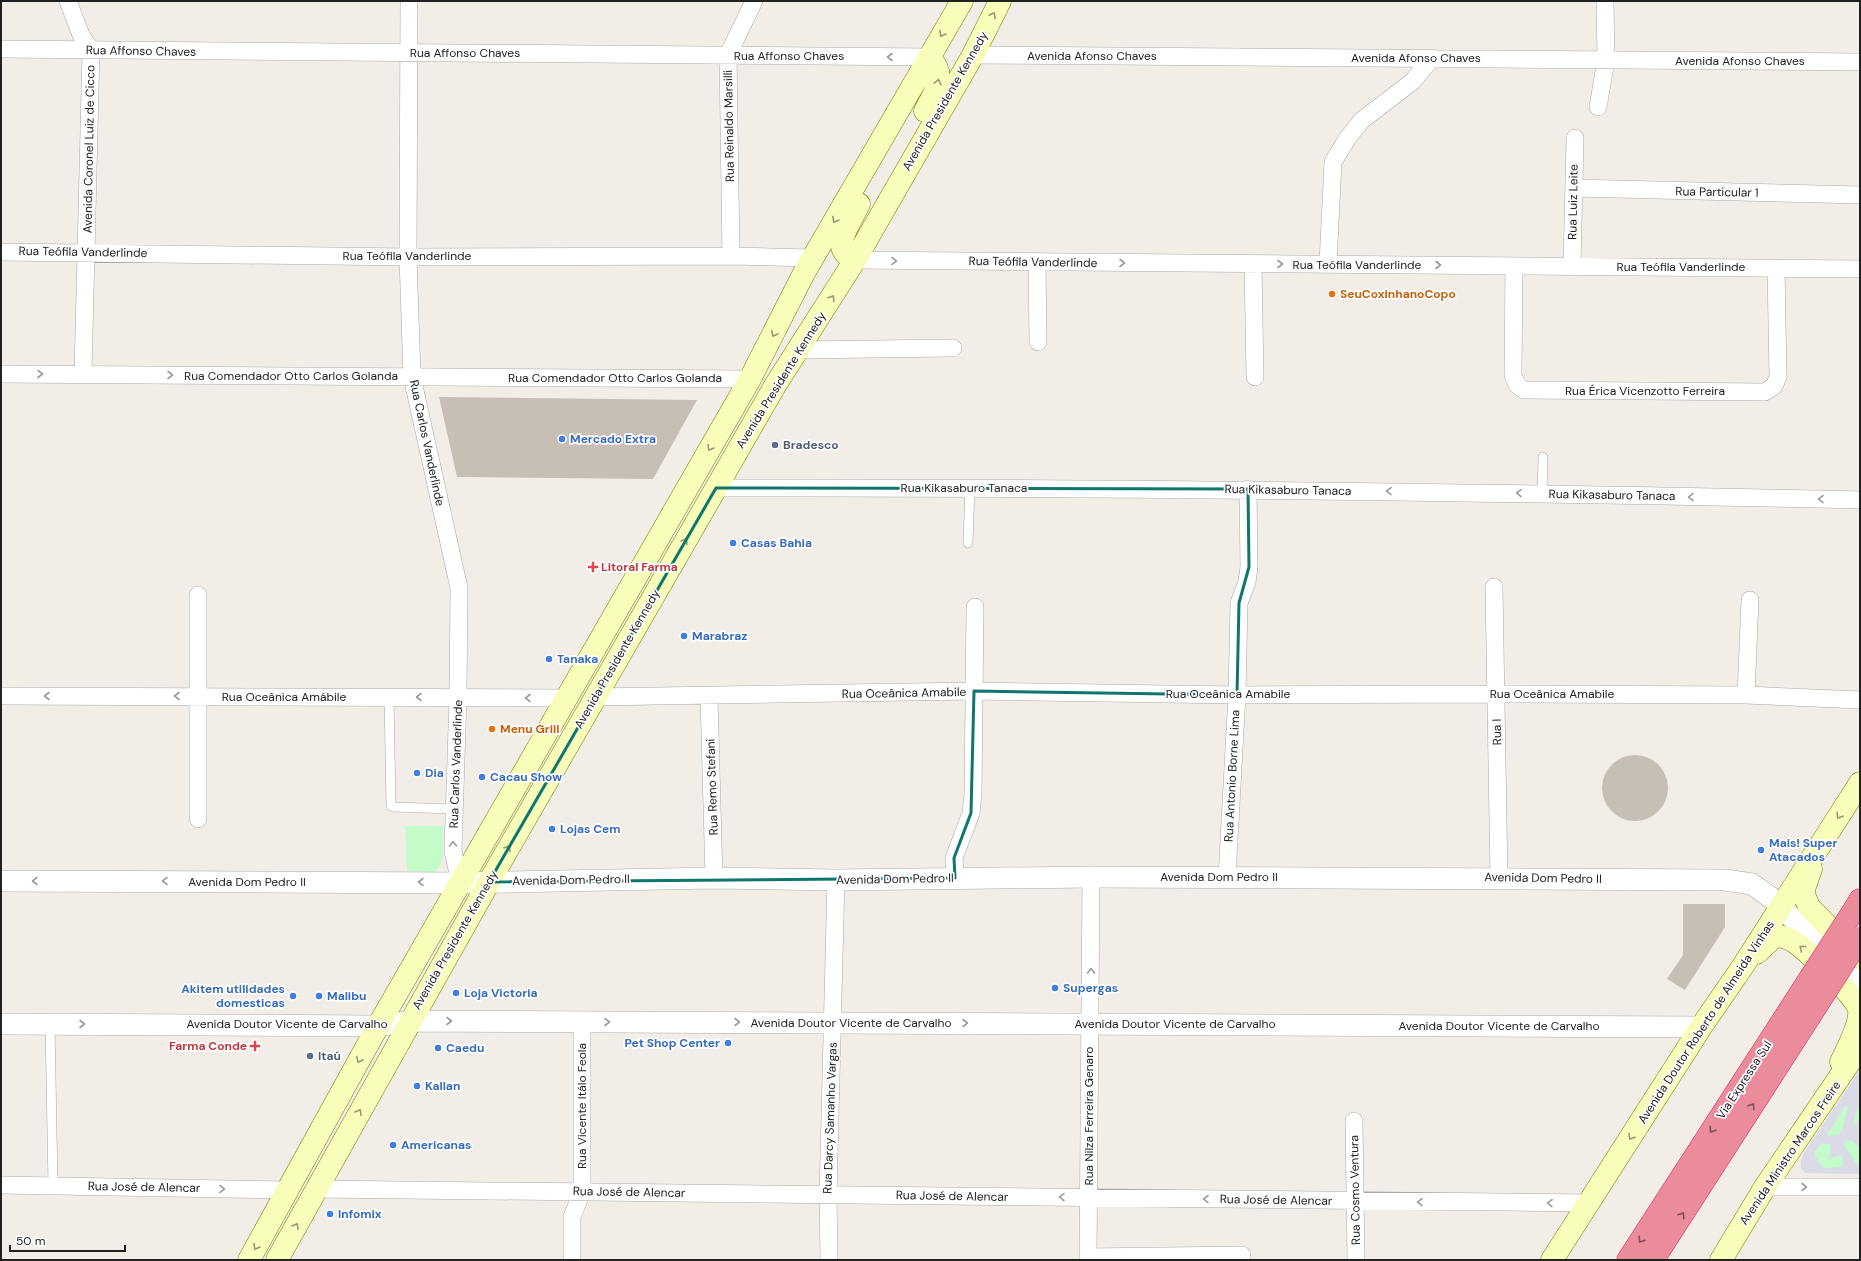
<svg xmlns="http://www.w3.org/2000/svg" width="1861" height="1261" font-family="'DM Sans',sans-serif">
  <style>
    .park { fill: #c4fcc9 }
    .plaza { fill: #dbdbe8; fill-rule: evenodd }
    .building { fill: #c7beb6 }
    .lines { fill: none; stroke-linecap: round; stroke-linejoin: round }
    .service-casing { stroke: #a8a8a8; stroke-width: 10 }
    .minor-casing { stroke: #a8a8a8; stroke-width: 18 }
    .tertiary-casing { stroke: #a8a8a8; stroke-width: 22 }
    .secondary-casing { stroke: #708000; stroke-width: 23 }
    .motorway-casing { stroke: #e42060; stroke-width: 23 }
    .service { stroke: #fff; stroke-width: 9 }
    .minor { stroke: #fff; stroke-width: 17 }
    .tertiary { stroke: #fff; stroke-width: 21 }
    .secondary { stroke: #f8fdba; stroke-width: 22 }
    .motorway { stroke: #eb8c9d; stroke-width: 22 }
    .motorway-bridge-casing { stroke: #e42060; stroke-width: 23; stroke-linecap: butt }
    .motorway-bridge { stroke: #eb8c9d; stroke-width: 22 }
    .oneway { stroke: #979a75 }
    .oneway2 { stroke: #9b9b9b }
    .oneway3 { stroke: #7c5159 }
    .marked { fill: none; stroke: #0f766e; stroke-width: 3; stroke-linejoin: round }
    .food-dot { fill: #e8710a; stroke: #fff; stroke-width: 1.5 }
    .shop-dot { fill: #3f7fe0; stroke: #fff; stroke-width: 1.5 }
    .service-dot { fill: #5c6f8a; stroke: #fff; stroke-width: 1.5 }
    .health-dot { fill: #e0444e; stroke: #fff; stroke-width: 1.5 }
    .labels { text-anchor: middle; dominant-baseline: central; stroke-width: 3.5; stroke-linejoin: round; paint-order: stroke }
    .street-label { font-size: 12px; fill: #212121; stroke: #fff }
    .food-label { font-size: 12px; font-weight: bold; fill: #c56008; stroke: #fff; text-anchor: start }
    .shop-label { font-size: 12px; font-weight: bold; fill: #366cbe; stroke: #fff; text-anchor: start }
    .service-label { font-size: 12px; font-weight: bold; fill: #4e5e75; stroke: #fff; text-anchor: start }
    .health-label { font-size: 12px; font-weight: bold; fill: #be3a42; stroke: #fff; text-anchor: start }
  </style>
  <rect width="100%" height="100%" fill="#f2eee7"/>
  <path class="park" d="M405 826H443C442 846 449 870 425 877L421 871H407Z
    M1860 1070V1174L1805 1173C1799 1165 1801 1161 1804 1153Z"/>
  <path class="plaza" d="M1860 1070V1101L1853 1123 1856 1125 1860 1117V1148L1851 1140 1843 1143 1858 1166H1860V1174L1805 1173 1801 1168V1161L1804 1153ZM1845 1106 1848 1107 1842 1130 1839 1134 1828 1136V1133ZM1822 1143 1831 1145 1829 1159 1840 1155 1843 1156 1842 1167 1824 1168 1818 1162V1158L1814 1156 1815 1151Z"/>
  <path class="building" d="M439 397 697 400 653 479 457 477Z
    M1602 788a33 33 0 1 1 66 0a33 33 0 1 1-66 0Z
    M1683 904H1725V927L1685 990 1667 979 1683 955Z"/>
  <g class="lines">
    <g class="service-casing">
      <path id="service" d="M1542 494 1543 457
        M968 543 970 487
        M389 697 391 806 394 807 453 809
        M50 1024 53 1185"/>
    </g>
    <g class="minor-casing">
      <path id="minor" d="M68 1 81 35 91 50 83 374
        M409 1 408 257 412 377 459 588 458 697 453 851 460 883
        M1 49 929 57
        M973 55 1860 62
        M1598 107 1606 60 1605 1
        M1574 188 1860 195
        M1 252 408 257 731 256 812 258
        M731 256 728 55 754 1
        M855 260 1860 269
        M1037 262 1038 342
        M1253 264 1255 377
        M1328 264 1333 162 1347 139 1361 121 1413 81 1432 58
        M1514 266 1513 375 1517 385 1524 390 1765 392 1774 386 1778 377 1776 268
        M1572 266 1575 138
        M798 350 953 348
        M1 374 750 379
        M716 488C1097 487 1478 492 1860 500
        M1494 587 1499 878
        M1746 695 1750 600
        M1 696 567 698
        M595 697 974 691 1237 695 1496 694 1746 695 1860 700
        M709 697 714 878
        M198 819V595
        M1227 877 1237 695 1239 603 1247 582 1249 567 1248 489
        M955 878 954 858 971 813 973 794 975 607
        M1354 1121 1356 1260
        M1 1185 288 1190
        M1765 1187H1860
        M316 1189 1589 1203
        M1088 1257 1242 1255
        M572 1260V1217L582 1192V1022
        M829 1260 828 1195 836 880
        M1088 1260 1091 877"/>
    </g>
    <g class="tertiary-casing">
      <path id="tertiary" d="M1 881 460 883 714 878 836 880 1091 877 1725 880 1752 884 1781 905 1789 915 1860 983
        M1 1024 378 1026 410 1021 1701 1027"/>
    </g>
    <g class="secondary-casing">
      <path id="secondary" d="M925 111C935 91 948 76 929 57
        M855 260C849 257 843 253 842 246 840 237 855 213 859 204
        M1811 869 1803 892 1809 907 1860 959
        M1757 953 1776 935C1781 937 1786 937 1791 940 1803 946 1858 998 1859 1010 1861 1024 1847 1049 1841 1062
        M249 1260 378 1026 750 379 804 273 962 1
        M277 1260 489 882 776 384 855 260 973 55 1000 1
        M1552 1260 1701 1027 1743 966 1860 783
        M1721 1260 1765 1187 1860 1047"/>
    </g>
    <g class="motorway-casing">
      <path id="motorway" d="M1852 913 1860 900
        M1628 1260 1794 1003
        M1653 1260 1810 1016"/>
    </g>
    <use href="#service" class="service"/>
    <use href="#minor" class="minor"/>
    <use href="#tertiary" class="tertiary"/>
    <use href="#secondary" class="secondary"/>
    <use href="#motorway" class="motorway"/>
    <g class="motorway-bridge-casing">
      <path id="motorway-bridge" d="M1794 1003 1852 913
        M1810 1016 1860 938"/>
    </g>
    <use href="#motorway-bridge" class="motorway-bridge"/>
  </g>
  <defs><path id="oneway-chevron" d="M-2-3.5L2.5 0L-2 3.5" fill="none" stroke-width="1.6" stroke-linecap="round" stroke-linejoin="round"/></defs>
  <g class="oneway">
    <use href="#oneway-chevron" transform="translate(993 15) rotate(-64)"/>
    <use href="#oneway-chevron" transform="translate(942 34) rotate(120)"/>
    <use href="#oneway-chevron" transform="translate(938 82) rotate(-77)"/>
    <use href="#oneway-chevron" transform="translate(835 220) rotate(120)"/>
    <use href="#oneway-chevron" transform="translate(832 298) rotate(-58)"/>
    <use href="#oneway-chevron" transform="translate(774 334) rotate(116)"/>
    <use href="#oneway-chevron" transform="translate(710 448) rotate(120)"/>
    <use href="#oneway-chevron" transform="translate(685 541) rotate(-60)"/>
    <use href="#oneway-chevron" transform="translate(1839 816) rotate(123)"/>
    <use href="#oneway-chevron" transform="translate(508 848) rotate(-60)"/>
    <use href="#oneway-chevron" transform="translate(1802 948) rotate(-141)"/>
    <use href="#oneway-chevron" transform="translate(359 1060) rotate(119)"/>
    <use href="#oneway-chevron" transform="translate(359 1112) rotate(-61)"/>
    <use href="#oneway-chevron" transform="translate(1631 1137) rotate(122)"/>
    <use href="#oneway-chevron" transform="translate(296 1226) rotate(-61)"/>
    <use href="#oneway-chevron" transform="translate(256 1247) rotate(119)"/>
  </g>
  <g class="oneway2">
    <use href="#oneway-chevron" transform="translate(890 57) rotate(-180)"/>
    <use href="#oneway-chevron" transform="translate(894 261) rotate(1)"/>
    <use href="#oneway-chevron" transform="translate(1122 263)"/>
    <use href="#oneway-chevron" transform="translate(1280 264)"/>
    <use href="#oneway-chevron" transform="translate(1438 265)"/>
    <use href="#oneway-chevron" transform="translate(40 374)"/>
    <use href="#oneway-chevron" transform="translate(170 375)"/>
    <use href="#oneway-chevron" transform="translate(1389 491) rotate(-179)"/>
    <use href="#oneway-chevron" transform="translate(1519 493) rotate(-179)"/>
    <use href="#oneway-chevron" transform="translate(1691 497) rotate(-179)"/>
    <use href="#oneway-chevron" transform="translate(1821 499) rotate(-179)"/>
    <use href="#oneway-chevron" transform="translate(47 696) rotate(-180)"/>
    <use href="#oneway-chevron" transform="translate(177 696) rotate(-180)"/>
    <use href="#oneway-chevron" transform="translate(419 697) rotate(-180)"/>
    <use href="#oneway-chevron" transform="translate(528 698) rotate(-180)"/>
    <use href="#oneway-chevron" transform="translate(453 844) rotate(-90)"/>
    <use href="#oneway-chevron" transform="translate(35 881) rotate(-180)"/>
    <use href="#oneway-chevron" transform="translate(165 881) rotate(-180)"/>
    <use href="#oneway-chevron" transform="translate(421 882) rotate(-180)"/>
    <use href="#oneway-chevron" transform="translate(1091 971) rotate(-89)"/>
    <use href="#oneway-chevron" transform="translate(449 1021)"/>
    <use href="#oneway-chevron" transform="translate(607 1022)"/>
    <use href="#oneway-chevron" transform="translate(737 1022)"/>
    <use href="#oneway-chevron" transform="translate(965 1023)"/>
    <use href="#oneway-chevron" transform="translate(82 1024)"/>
    <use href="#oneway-chevron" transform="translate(1804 1187)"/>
    <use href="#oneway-chevron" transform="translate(222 1189) rotate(1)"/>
    <use href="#oneway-chevron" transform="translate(1062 1197) rotate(-179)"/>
    <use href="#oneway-chevron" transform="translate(1206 1199) rotate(-179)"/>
    <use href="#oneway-chevron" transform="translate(1420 1202) rotate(-179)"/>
    <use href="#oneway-chevron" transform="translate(1550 1203) rotate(-179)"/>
  </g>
  <g class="oneway3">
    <use href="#oneway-chevron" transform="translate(1752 1106) rotate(-57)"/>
    <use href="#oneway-chevron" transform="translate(1712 1130) rotate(123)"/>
    <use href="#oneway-chevron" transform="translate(1682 1215) rotate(-57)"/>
    <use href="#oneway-chevron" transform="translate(1641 1240) rotate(123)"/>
  </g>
  <path class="marked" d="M716 488 1248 489 1249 567 1239 603 1237 695 974 691 971 813 954 858 955 878 489 882Z"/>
  <g class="food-dot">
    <circle cx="1332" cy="294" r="4"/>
    <circle cx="492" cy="729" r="4"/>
  </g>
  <g class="shop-dot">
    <circle cx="562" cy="439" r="4"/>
    <circle cx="733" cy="543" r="4"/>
    <circle cx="684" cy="636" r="4"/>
    <circle cx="549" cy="659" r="4"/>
    <circle cx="417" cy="773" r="4"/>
    <circle cx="482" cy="777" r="4"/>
    <circle cx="552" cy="829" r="4"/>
    <circle cx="1761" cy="850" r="4"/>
    <circle cx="1055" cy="988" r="4"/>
    <circle cx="456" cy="993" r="4"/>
    <circle cx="293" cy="996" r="4"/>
    <circle cx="319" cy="996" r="4"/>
    <circle cx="728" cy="1043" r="4"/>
    <circle cx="438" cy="1048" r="4"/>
    <circle cx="417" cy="1086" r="4"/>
    <circle cx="393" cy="1145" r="4"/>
    <circle cx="330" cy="1214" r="4"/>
  </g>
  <g class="service-dot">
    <circle cx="775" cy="445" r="4"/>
    <circle cx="310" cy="1056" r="4"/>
  </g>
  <g class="health-dot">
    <path d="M591 561h4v4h4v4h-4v4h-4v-4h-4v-4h4z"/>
    <path d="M253 1040h4v4h4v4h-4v4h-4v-4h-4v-4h4z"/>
  </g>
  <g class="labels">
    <g class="street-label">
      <text transform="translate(141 51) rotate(1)">Rua Affonso Chaves</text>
      <text x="465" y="53">Rua Affonso Chaves</text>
      <text x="789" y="56">Rua Affonso Chaves</text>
      <text x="1092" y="56">Avenida Afonso Chaves</text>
      <text x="1416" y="58">Avenida Afonso Chaves</text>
      <text x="1740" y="61">Avenida Afonso Chaves</text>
      <text transform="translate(945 101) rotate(-60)">Avenida Presidente Kennedy</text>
      <text transform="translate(729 126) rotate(-91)">Rua Reinaldo Marsilli</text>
      <text transform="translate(89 149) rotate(-89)">Avenida Coronel Luiz de Cicco</text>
      <text transform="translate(1717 192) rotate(1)">Rua Particular 1</text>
      <text transform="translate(1573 202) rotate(-89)">Rua Luiz Leite</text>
      <text transform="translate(83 252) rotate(1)">Rua Teófila Vanderlinde</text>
      <text x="407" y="256">Rua Teófila Vanderlinde</text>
      <text transform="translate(1033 262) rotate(1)">Rua Teófila Vanderlinde</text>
      <text x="1357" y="265">Rua Teófila Vanderlinde</text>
      <text x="1681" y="267">Rua Teófila Vanderlinde</text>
      <text x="291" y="376">Rua Comendador Otto Carlos Golanda</text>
      <text x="615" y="378">Rua Comendador Otto Carlos Golanda</text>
      <text transform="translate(781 380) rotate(-58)">Avenida Presidente Kennedy</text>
      <text x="1645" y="391">Rua Érica Vicenzotto Ferreira</text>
      <text transform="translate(427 443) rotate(78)">Rua Carlos Vanderlinde</text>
      <text x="964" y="488">Rua Kikasaburo Tanaca</text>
      <text transform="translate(1288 490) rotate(1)">Rua Kikasaburo Tanaca</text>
      <text transform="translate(1612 495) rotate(1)">Rua Kikasaburo Tanaca</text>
      <text transform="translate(617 659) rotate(-60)">Avenida Presidente Kennedy</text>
      <text transform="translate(904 693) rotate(-1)">Rua Oceânica Amabile</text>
      <text x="1228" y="694">Rua Oceânica Amabile</text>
      <text x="1552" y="694">Rua Oceânica Amabile</text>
      <text x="284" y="697">Rua Oceânica Amábile</text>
      <text transform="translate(1497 732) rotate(-91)">Rua I</text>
      <text transform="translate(456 764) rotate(-88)">Rua Carlos Vanderlinde</text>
      <text transform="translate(1232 776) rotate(-87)">Rua Antonio Borne Lima</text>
      <text transform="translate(712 787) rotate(-92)">Rua Remo Stefani</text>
      <text x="1219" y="877">Avenida Dom Pedro II</text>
      <text transform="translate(1543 878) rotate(1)">Avenida Dom Pedro II</text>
      <text transform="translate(895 879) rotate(-1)">Avenida Dom Pedro II</text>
      <text transform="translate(571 880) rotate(-1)">Avenida Dom Pedro II</text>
      <text x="247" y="882">Avenida Dom Pedro II</text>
      <text transform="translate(455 940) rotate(-60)">Avenida Presidente Kennedy</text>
      <text transform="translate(1706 1022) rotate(-57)">Avenida Doutor Roberto de Almeida Vinhas</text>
      <text x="851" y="1023">Avenida Doutor Vicente de Carvalho</text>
      <text x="287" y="1024">Avenida Doutor Vicente de Carvalho</text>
      <text x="1175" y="1024">Avenida Doutor Vicente de Carvalho</text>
      <text x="1499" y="1026">Avenida Doutor Vicente de Carvalho</text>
      <text transform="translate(1744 1080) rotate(-57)">Via Expressa Sul</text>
      <text transform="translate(582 1106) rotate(-90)">Rua Vicente Itálo Feola</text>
      <text transform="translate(1089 1116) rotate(-90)">Rua Nilza Ferreira Genaro</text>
      <text transform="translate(830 1118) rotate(-88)">Rua Darcy Samanho Vargas</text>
      <text transform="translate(1790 1153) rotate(-56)">Avenida Ministro Marcos Freire</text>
      <text transform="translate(144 1187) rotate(1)">Rua José de Alencar</text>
      <text transform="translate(1355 1190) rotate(-91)">Rua Cosmo Ventura</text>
      <text transform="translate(629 1192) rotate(1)">Rua José de Alencar</text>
      <text transform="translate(952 1196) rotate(1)">Rua José de Alencar</text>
      <text transform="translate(1276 1200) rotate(1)">Rua José de Alencar</text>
    </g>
    <g class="food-label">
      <text x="1340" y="294">SeuCoxinhanoCopo</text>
      <text x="500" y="729">Menu Grill</text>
    </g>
    <g class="shop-label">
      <text x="570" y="439">Mercado Extra</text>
      <text x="741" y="543">Casas Bahia</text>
      <text x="692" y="636">Marabraz</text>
      <text x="557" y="659">Tanaka</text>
      <text x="425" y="773">Dia</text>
      <text x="490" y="777">Cacau Show</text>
      <text x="560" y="829">Lojas Cem</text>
      <text x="1769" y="843">Mais! Super<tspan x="1769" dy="14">Atacados</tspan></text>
      <text x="1063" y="988">Supergas</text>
      <text x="285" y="989" text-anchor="end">Akitem utilidades<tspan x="285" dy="14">domesticas</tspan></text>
      <text x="464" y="993">Loja Victoria</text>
      <text x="327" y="996">Malibu</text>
      <text x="720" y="1043" text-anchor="end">Pet Shop Center</text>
      <text x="446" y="1048">Caedu</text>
      <text x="425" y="1086">Kallan</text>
      <text x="401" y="1145">Americanas</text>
      <text x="338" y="1214">Infomix</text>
    </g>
    <g class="service-label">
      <text x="783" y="445">Bradesco</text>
      <text x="318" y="1056">Itaú</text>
    </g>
    <g class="health-label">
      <text x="601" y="567">Litoral Farma</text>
      <text x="247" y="1046" text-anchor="end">Farma Conde</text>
    </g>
  </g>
  <rect width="1861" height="1261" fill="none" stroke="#212121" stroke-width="4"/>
  <path d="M10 1245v6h115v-6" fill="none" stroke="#212121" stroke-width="2"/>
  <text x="16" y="1245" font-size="12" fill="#212121" stroke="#ffffff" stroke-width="3" paint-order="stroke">50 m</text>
</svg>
